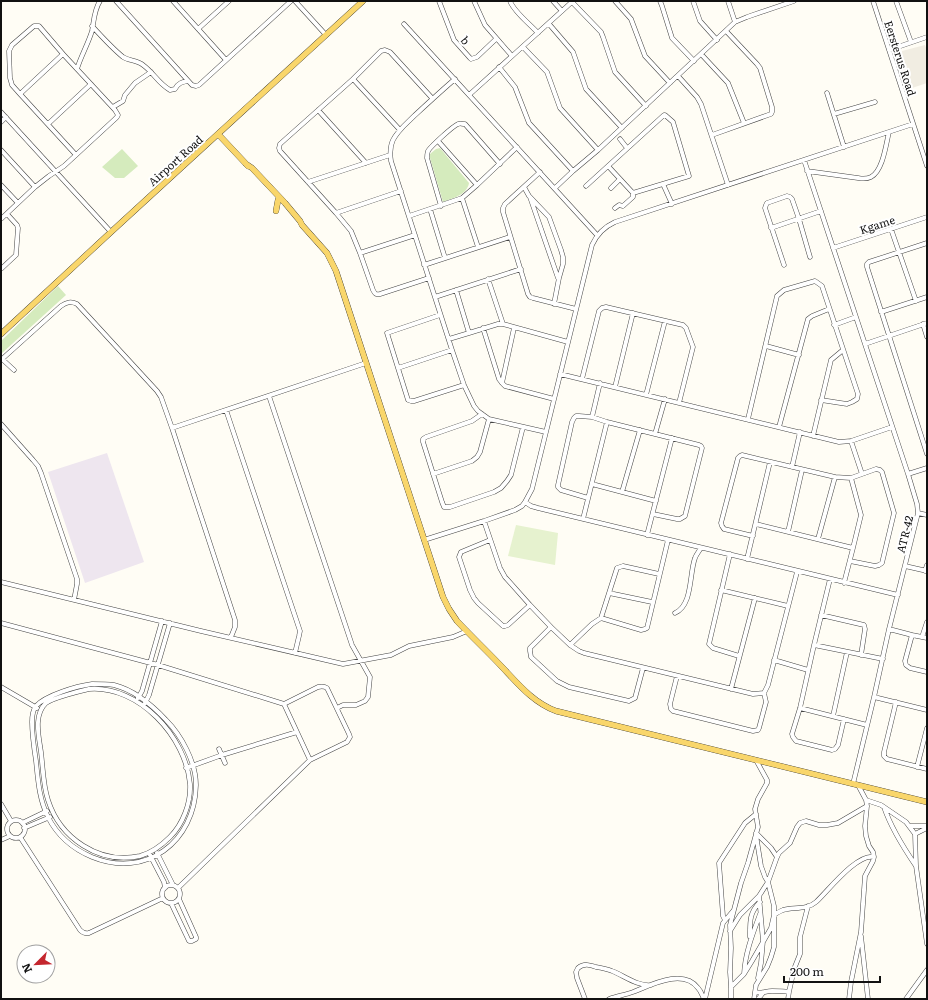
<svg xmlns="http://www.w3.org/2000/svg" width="928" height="1000" font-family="Literata,serif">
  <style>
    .industrial { fill: #eee6ef }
    .green { fill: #d5ebbd }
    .pitch { fill: #e6f2cf }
    .plaza { fill: #f1ede2 }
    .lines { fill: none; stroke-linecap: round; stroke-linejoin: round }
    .minor-casing { stroke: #444; stroke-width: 5 }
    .major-casing { stroke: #222; stroke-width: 6 }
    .minor { stroke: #fff; stroke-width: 4 }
    .major { stroke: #f9d66b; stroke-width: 5.5 }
    .labels { text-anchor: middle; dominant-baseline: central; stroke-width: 4; stroke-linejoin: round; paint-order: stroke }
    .street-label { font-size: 11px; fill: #111; stroke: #fff }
  </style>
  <rect width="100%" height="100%" fill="#fffdf5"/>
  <path class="industrial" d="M107 453 144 562 85 583 48 472Z"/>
  <path class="green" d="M440 148 469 183C467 195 453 198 443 202L430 158V154L436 149Z
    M122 149 138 166 124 178H115L102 167Z
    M58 286 66 295 1 354V341Z"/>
  <path class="pitch" d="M516 525 558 533 555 565 508 556Z"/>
  <path class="plaza" d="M925 45 927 50V83L909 89 898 58 902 51Z"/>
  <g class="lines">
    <g class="minor-casing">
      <path id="minor" d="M116 1 192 85 196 86 199 85 291 1
        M173 1 226 60
        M295 1 326 35
        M439 1 454 40 470 58 471 59 477 57 496 39
        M474 1 485 25 512 56
        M510 1C514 12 530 24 538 33
        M553 1 562 11
        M615 1 631 19 645 56 670 83
        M660 1 662 6 672 38 694 61
        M693 1 700 21 717 40
        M728 1 735 22
        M873 1 927 166
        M896 1 911 42
        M572 2 601 32 603 37 615 72 646 106
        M404 24 597 235
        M549 24 573 52 586 89 622 128
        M92 26C102 37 112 48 123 57 129 61 137 60 143 65 154 73 158 83 170 90L175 89C178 83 182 82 188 81
        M198 29 229 1
        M523 47 547 72 560 108 598 150
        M889 50 927 37
        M701 54 728 83 744 123
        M499 67 515 87 529 123 573 171
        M77 69C81 56 88 44 92 31 94 21 94 10 100 1
        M678 76 697 97 701 104 728 185
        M353 79 400 130
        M455 79C441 91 427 104 414 116 406 124 398 130 393 140 390 146 390 154 391 161L452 350 464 385 474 406 478 411 489 419 546 432
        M827 93 844 147
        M20 94 63 54
        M469 95 573 1
        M113 107 123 101 125 95 135 83 151 72
        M318 110 366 163
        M1 112 111 232
        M834 114 875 102
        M664 115H665L673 122 689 176 633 193 608 166Z
        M1 122 6 117
        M48 124 91 84
        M712 135 771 114 772 112V107L760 68 757 64 726 31
        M620 139 627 148
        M438 141 477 185
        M1 150 35 187
        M804 160 908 474 917 504 918 513 889 629 874 697 853 784
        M807 171 858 178C863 179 867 179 871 177 883 171 886 144 889 132
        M540 172 505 204 503 208V212L528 294 530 297 533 298 576 309
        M308 182 390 155
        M663 184 672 204
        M1 185 18 203
        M586 186 608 166
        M524 187 529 196 549 217 561 250 563 257V264L559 278 554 304
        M555 188 573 171 598 150 735 22 747 17 794 1
        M611 188 620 179
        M530 197 558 278
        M462 198 478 247
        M441 206 427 158C427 155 427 154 428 151 430 147 453 126 458 124 461 123 461 124 465 124L500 164
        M615 208 619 205 623 206 633 197V193
        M430 209 445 258
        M336 213 280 151 279 148 280 144 353 79 381 51 385 50 390 52 432 98
        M409 216 462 198 477 185 517 147
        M1 219 35 187 49 176 64 166 115 119 117 117 118 115 115 110 63 54 39 26H34L12 45 9 51 10 78 12 85 20 94 76 155
        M771 228 821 211
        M891 229 916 301
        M415 235 360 253 373 290C375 294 376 295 380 294L429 278
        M927 243 869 262 867 264V267L927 454
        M833 248 927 217
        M360 253 351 231 336 213 401 191
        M424 265 510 237
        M784 265 765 208 766 205 767 203 787 196 790 197 792 199 799 219 810 257
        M1 269 16 255 18 228 17 225 7 214
        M488 279 503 324
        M435 297 521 269
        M881 312 927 297
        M440 315 387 333 408 400 411 401H414L464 385
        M923 324 927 337
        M834 325 856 317
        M483 328 499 379 502 383 505 386 554 399
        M469 333 498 324H503L568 342
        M449 339 469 333 456 290
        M865 344 927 323
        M766 346 799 355
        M2 359 14 370
        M1 360 61 306C67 302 71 301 77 304L157 391 161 397 172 428 235 620V627L231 637
        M398 368 452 350
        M560 374 839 442 851 441 892 427
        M582 379 599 311 602 308 606 307 683 325 686 328 693 347 679 403
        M502 383 514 328
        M615 387 633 313
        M646 395 665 321
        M269 396 352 645 370 677 368 697 365 701 356 705H343L337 708
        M226 410 300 631 299 636 295 653
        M482 414 472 421 426 437 423 439V442L442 502 444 507H450L494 492 501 488 507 481 511 475 523 427
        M592 417 600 383
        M748 419 777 296 784 290 815 281 822 286 858 394 857 399 852 402 847 404 821 400
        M1 424 33 460 38 466 41 473 77 579V584L74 600
        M779 427 808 319 812 316 829 309
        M172 428 366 363
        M655 434 665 399
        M813 436 831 360 843 350
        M851 441 862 474
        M792 467 800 432
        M433 474 472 461 477 457 480 452 489 419
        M908 474 927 468
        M592 484 656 501
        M622 492 640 430
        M588 498 561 490 558 487V485L572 422 574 418 576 416H579L592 417 607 422 699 445 701 446 702 448 685 516 680 519H677L653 514
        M525 502 531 506 538 508 898 595
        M918 513 927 515
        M583 519 607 422
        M484 521 500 568 505 577 530 605 551 627 570 645 579 651 584 653 753 694 764 693 768 685 797 572
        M756 524 853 548
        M788 532 802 470
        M647 535 672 438
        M753 536 724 529 722 526 721 523 738 458 740 456 742 455 835 477 851 478 876 469 880 470 882 472 894 513 882 563 879 565 875 566 850 561
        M818 539 835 477
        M424 540 484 521 515 510 522 506 525 502 532 489 592 245C597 234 604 227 615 222L913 124
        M490 540 461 552 459 557 470 590 474 598 478 603 503 626H505L508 625 530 605
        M730 554 709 644 713 648 739 656
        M747 559 770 462
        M905 566 927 571
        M925 571 927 565
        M830 579 814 645 800 708 792 734 793 737 796 741 832 750 835 749 838 745 844 719
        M1 582 201 631 343 664 391 655 409 646 453 637 467 631
        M844 583 853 548 861 515 851 478
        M721 590 788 606
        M609 593 652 602
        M675 613C693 605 689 574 695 558 696 555 699 551 701 548
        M821 615 864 625 865 629 861 655
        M601 618 641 630 645 629 647 628 668 540
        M1 623 158 665 284 704 318 687C322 686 324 686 327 688L349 734 350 737 347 742 310 760 178 888
        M551 627 530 648V651L531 657 557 681 569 687 629 701 635 698 643 668
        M889 629 912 635 905 661 906 665 910 668 927 672
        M912 635 927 638
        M922 637 927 622
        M570 645 592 624 601 618 617 568 623 566 659 574
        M814 645 883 659
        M774 660 808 670
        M677 676 670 704 671 709 673 711 753 731 758 730 759 728 766 702 764 693
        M92 684C100 684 107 684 114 685 134 690 152 705 166 720 181 735 196 762 196 785 195 842 146 879 92 857 73 849 57 835 48 817 39 799 38 780 36 761 34 748 32 735 32 722 32 716 33 710 36 706 46 695 77 686 92 684Z
        M1 687 37 708
        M89 689C139 685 186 737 190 784 191 803 183 824 170 837 162 845 151 853 140 856 99 865 60 838 48 800 43 785 43 768 41 752 39 737 33 715 46 703 53 698 80 691 89 689Z
        M731 689 755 598
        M874 697 927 710
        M138 698 142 691 162 621
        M896 702 884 752V756L887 759 927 769
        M145 703 149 695 170 623
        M284 704 310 760
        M800 708 867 725
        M833 716 847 652
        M219 749 225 763
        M917 767 927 728
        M186 768 222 755 297 732
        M858 785 866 800 881 805 906 822 915 834 916 866 927 944
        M1 804 11 821
        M884 807C891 828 903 847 916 866
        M7 829a9 9 0 1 1 18 0a9 9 0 1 1-18 0Z
        M22 823 47 811
        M910 826H927
        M24 828 50 817
        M756 833 771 848 777 857
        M915 834 927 828
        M20 837 80 930C83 933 85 934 89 933L163 898
        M1 840 10 836
        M157 853 173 885
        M150 855 164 882 165 888
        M162 894a9 9 0 1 1 18 0a9 9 0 1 1-18 0Z
        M171 903 189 941H192L196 939V937L179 899
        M725 920 723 916 719 863 745 823 756 814
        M730 931 740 915 759 896 768 882 777 857 779 853 790 843 797 827 800 823 806 821 819 825H827L838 823 867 806
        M861 936 868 999
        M750 937C750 922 749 913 760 902
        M744 974C745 953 753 933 760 914
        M758 978 761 963 763 941 759 896
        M731 987 744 974 752 961 771 928 774 915V906L768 882 765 877 761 866 756 835
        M755 992C761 994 765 991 772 991 777 991 783 991 789 992L794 969 800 954V937L808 906
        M585 999 577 978 576 972 578 968C584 963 590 965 596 967 602 968 607 969 612 971 623 975 639 987 651 985
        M609 999C617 996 625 995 633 992 651 985 683 968 698 988 701 991 702 995 704 999
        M705 999 723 923 733 911
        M731 999V987L730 972 731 948 730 925 741 883 748 863 758 827 755 809 758 799 767 783V780L756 760
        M754 999 756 985 767 967 771 957 774 947V915C777 913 780 911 783 910 793 907 807 910 816 902 828 891 857 853 874 857
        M758 999 763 993
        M788 999 789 992
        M849 999 851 982 861 932 865 876 873 861 874 857 873 852 869 846 866 836 865 826 867 806 866 800
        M906 999 927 970"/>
    </g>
    <g class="major-casing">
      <path id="major" d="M218 134 248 166
        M246 164 252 168 285 203 300 221 302 225 327 253 336 271 443 597 449 609 457 621C472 637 488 652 503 668 519 685 534 703 556 711L927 802
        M276 211 278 200
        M1 334 111 232 363 1"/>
    </g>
    <use href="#minor" class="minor"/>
    <use href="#major" class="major"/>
  </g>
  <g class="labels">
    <g class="street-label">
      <text transform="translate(466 40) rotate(51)">b</text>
      <text transform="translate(901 58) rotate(72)">Eersterus Road</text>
      <text transform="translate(175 160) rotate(-42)">Airport Road</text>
      <text transform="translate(877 224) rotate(-18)">Kgame</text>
      <text transform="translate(904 534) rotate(-76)">ATR-42</text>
    </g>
  </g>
  <rect width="928" height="1000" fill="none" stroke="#111111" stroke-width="4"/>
  <g transform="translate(36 964) rotate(246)"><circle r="19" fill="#ffffff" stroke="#a0a0a0"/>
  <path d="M0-3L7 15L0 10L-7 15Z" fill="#c4262e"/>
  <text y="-6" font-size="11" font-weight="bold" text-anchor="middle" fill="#111111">N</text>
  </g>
  <path d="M784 976v6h96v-6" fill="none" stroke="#111111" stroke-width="2"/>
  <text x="790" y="976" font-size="12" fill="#111111" stroke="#ffffff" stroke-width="3" paint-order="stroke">200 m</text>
</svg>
